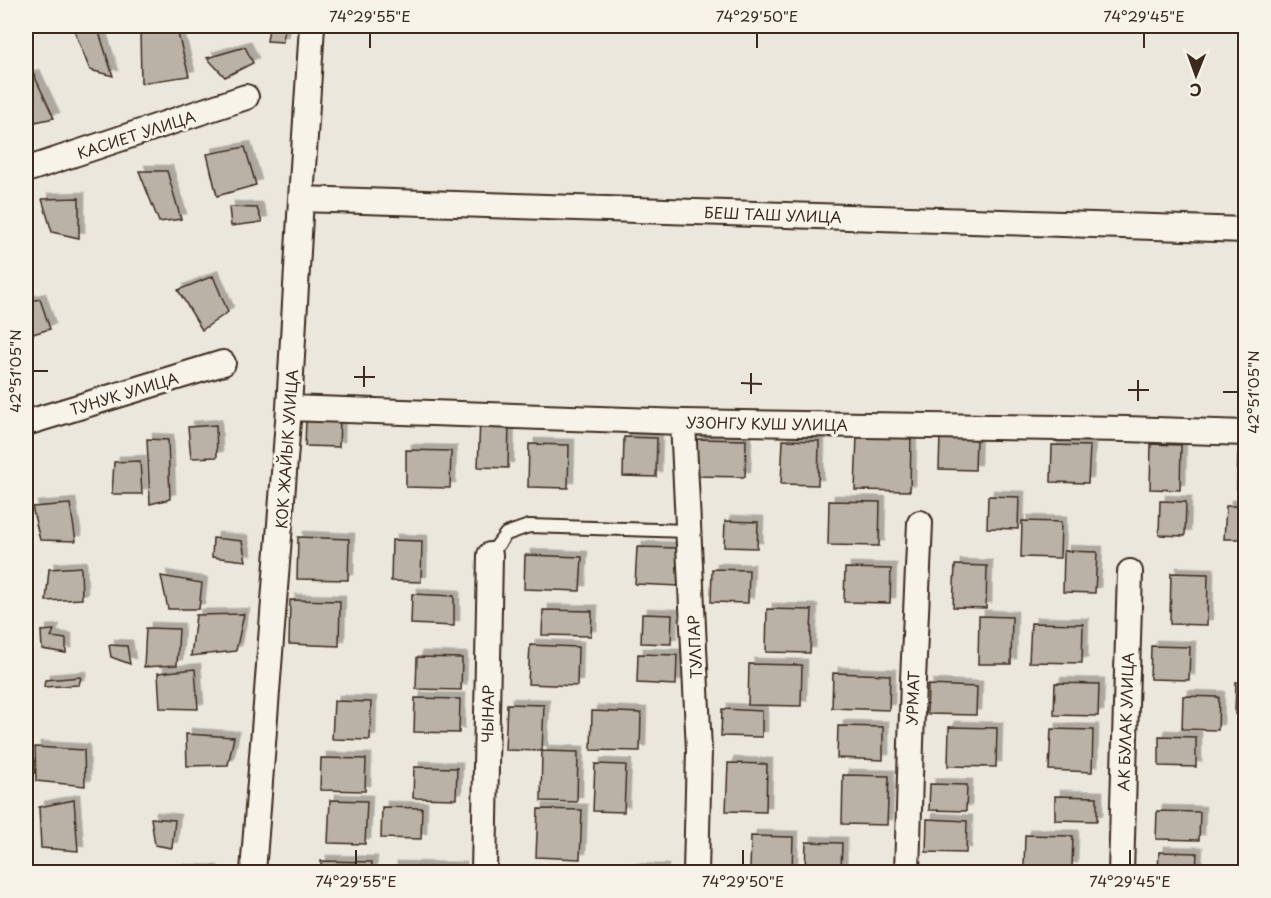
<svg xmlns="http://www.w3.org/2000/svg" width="1271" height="898" font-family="'Playpen Sans',sans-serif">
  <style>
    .building { fill: #bab2a7; stroke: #3b2a1e; stroke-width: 1.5; filter: url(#shadow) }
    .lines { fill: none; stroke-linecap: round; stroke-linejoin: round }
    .service-casing { stroke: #3b2a1e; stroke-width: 16 }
    .minor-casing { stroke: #3b2a1e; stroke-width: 28 }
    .service { stroke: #f7f3e8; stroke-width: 12 }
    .minor { stroke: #f7f3e8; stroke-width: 24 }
    .ticks { fill: none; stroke: #3b2a1e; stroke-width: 2 }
    .labels { text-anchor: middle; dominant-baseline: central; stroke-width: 6; stroke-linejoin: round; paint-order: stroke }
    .street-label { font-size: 15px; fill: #3b2a1e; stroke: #f7f3e8 }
    .neatline { fill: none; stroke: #3b2a1e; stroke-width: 2 }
    .ticks-label { font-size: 15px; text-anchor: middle; fill: #3b2a1e }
  </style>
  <defs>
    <filter id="shadow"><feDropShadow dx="5.5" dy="-5.5" stdDeviation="0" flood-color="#0004"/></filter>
  </defs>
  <rect width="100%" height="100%" fill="#ece7dc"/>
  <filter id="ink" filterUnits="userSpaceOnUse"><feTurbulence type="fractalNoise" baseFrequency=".0167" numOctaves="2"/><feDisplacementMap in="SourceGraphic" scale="12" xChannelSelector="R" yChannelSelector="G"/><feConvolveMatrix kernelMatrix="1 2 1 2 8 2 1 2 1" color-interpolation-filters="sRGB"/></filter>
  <g filter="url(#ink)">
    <path class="building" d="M97 26 113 76 90 70 74 30Z
      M161 26H176L189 76 141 83 140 29Z
      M248 26H285L283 42 267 41 269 28 249 27Z
      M245 47 253 63 225 77 207 58Z
      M34 75 54 118 26 124V77Z
      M245 147 256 185 217 196 207 154Z
      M139 171H167L181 219 159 222Z
      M79 198V238L52 232 42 199Z
      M229 207 257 208 262 222 231 226Z
      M213 276 228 312 202 330 178 290Z
      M40 299 50 329 26 336V302Z
      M306 419 340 420 339 447 305 446Z
      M480 420 509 421 508 468 478 467Z
      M216 425 217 457 191 458 188 427Z
      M857 435 911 436 910 491 855 490Z
      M624 437 657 438 656 477 623 476Z
      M940 437 976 438 975 470 939 469Z
      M147 439 168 440 170 499 150 504Z
      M697 439 746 440 745 477 696 476Z
      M783 440 819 441 818 485 781 484Z
      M529 444 569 445 568 488 528 487Z
      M1151 444 1181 445 1180 490 1150 489Z
      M1052 445 1090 446 1088 483 1051 482Z
      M406 450 451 451 450 488 406 487Z
      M1238 454H1246V490L1237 489Z
      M140 461 142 494H112L114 462Z
      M988 496 1019 497 1018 529 987 528Z
      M829 501 880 502 879 546 828 545Z
      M1160 501 1186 502 1185 536 1159 535Z
      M70 504 76 541 40 540 32 507Z
      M1226 506H1246V539H1224Z
      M725 521 758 522 757 548 724 547Z
      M1022 521 1061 522 1060 558 1021 557Z
      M298 537 349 539 348 580 297 579Z
      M213 538 242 541 246 561 212 557Z
      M392 540 422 541 421 582 391 581Z
      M637 547 679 548V586L635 584Z
      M1064 551 1097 552 1095 593 1063 592Z
      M525 555 582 557 580 591 524 589Z
      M955 565 987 566 986 608 953 607Z
      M81 567 82 599 46 601 49 569Z
      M845 568 891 569 890 603 844 602Z
      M712 569 749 570 748 603 711 602Z
      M1171 573 1208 574 1207 625 1170 624Z
      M161 576 202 583 199 609H168Z
      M412 594 454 596V626L411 624Z
      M290 600 340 601 339 646 289 644Z
      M767 609 812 610 810 653 766 652Z
      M543 610 592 611 591 636 542 635Z
      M244 614 236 651 191 656 196 615Z
      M642 614 672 615 671 644 641 643Z
      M979 616 1012 617 1011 664H978Z
      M1031 623 1083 624 1082 663 1029 662Z
      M146 628 179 629 177 665 144 667Z
      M54 630 51 637 66 639V653L42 649 41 631Z
      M109 645 127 646 130 664 111 657Z
      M530 645 578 647 577 686 528 684Z
      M1151 646 1190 647 1189 680 1150 679Z
      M638 654 677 655 676 685 637 683Z
      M417 657 462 658 461 690 416 689Z
      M749 664 802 665 801 706 748 705Z
      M195 669 198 709 160 708 158 673Z
      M833 673 890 675 889 710 832 708Z
      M81 677 79 685 44 687 45 680Z
      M1236 682H1246V714H1235Z
      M1055 683 1099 684 1098 716 1054 715Z
      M928 685 977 687 976 715 927 714Z
      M1183 696 1219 697 1218 730 1182 729Z
      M415 698 460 699 459 733 414 732Z
      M334 701 371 702 370 740 332 739Z
      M507 704 544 705 542 751 505 750Z
      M722 709 762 711V737L721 736Z
      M592 711 641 713 640 751 591 750Z
      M838 726 883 727V760L837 758Z
      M949 727 997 728 996 767 948 766Z
      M1051 729 1093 730 1092 772 1049 770Z
      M186 734 234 737 228 765 187 766Z
      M1159 736 1196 737V767L1159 766Z
      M35 747 84 750 85 786 36 781Z
      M542 751 578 752 577 802 541 801Z
      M321 758 366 759 365 791 320 790Z
      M728 763 767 764 766 812 726 811Z
      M595 764 626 765 624 812 593 811Z
      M414 767 457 768 456 799 413 798Z
      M843 775 889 776 887 825 842 824Z
      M930 784 967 785 966 811 929 810Z
      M1055 796 1097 797V821L1055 820Z
      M74 800 78 851 41 848 39 807Z
      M330 800 367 801 365 844 328 843Z
      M382 807 422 808 421 839 381 838Z
      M538 809 582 810 580 859 536 857Z
      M1157 811 1200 812 1199 840 1156 839Z
      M151 818 175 820 172 848 155 845Z
      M927 819 967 821 966 853 926 852Z
      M1025 835 1073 836 1072 868 1024 867Z
      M751 836 793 837 792 871 750 870Z
      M806 842 842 843 841 872H805Z
      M1159 852 1197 853 1196 872H1158Z
      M321 861 372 862 371 872H321Z
      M392 867 461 868V872H392Z
      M621 869 663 870V872H621Z
      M171 870 212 871V872H171Z"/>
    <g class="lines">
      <g class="service-casing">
        <path id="service" d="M490 555 506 534 529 526 688 531"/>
      </g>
      <g class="minor-casing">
        <path id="minor" d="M26 170 246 97
          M301 199 1246 230
          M289 408 683 422 1126 429 1246 433
          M683 422 699 750 696 872
          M26 423 223 363
          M253 872 289 408 301 199 312 26
          M484 872 490 555
          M907 872 913 680 920 523
          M1121 872 1130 572"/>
      </g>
      <use href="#service" class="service"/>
      <use href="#minor" class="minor"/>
    </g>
  </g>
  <path class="ticks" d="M370 48V33M757 48V33M1144 48V33M33 371H48M354 377H375M741 383 762 384M364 387V366M1128 390H1149M1223 392H1238M751 394V373M1138 401V380M356 865V850M743 865V850M1130 865V850"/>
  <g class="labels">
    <g class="street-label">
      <text transform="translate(136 134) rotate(-18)">КАСИЕТ УЛИЦА</text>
      <text transform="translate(773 214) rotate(2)">БЕШ ТАШ УЛИЦА</text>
      <text transform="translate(124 393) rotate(-17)">ТУНУК УЛИЦА</text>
      <text transform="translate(767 423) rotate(1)">УЗОНГУ КУШ УЛИЦА</text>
      <text transform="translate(286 449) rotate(-86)">КОК ЖАЙЫК УЛИЦА</text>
      <text transform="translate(694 647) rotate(-93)">ТУЛПАР</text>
      <text transform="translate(912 698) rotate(-88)">УРМАТ</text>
      <text transform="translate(487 714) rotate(-89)">ЧЫНАР</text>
      <text transform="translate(1125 722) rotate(-88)">АК БУЛАК УЛИЦА</text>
    </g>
  </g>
  <rect width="1271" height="898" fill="none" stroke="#f7f3e8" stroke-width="66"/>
  <g transform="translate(1196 75) rotate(181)" stroke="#f7f3e8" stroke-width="4.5" paint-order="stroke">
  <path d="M0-4.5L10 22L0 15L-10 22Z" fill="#3b2a1e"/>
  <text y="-9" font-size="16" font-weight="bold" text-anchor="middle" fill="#3b2a1e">С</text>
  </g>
  <rect x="33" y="33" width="1205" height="832" class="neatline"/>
  <g class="ticks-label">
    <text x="370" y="22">74°29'55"E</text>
    <text x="757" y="22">74°29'50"E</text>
    <text x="1144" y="22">74°29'45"E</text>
    <text transform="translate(16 371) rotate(-90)" y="5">42°51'05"N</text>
    <text transform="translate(1254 392) rotate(-90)" y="5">42°51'05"N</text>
    <text x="356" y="887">74°29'55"E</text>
    <text x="743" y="887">74°29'50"E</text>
    <text x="1130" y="887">74°29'45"E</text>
  </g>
</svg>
